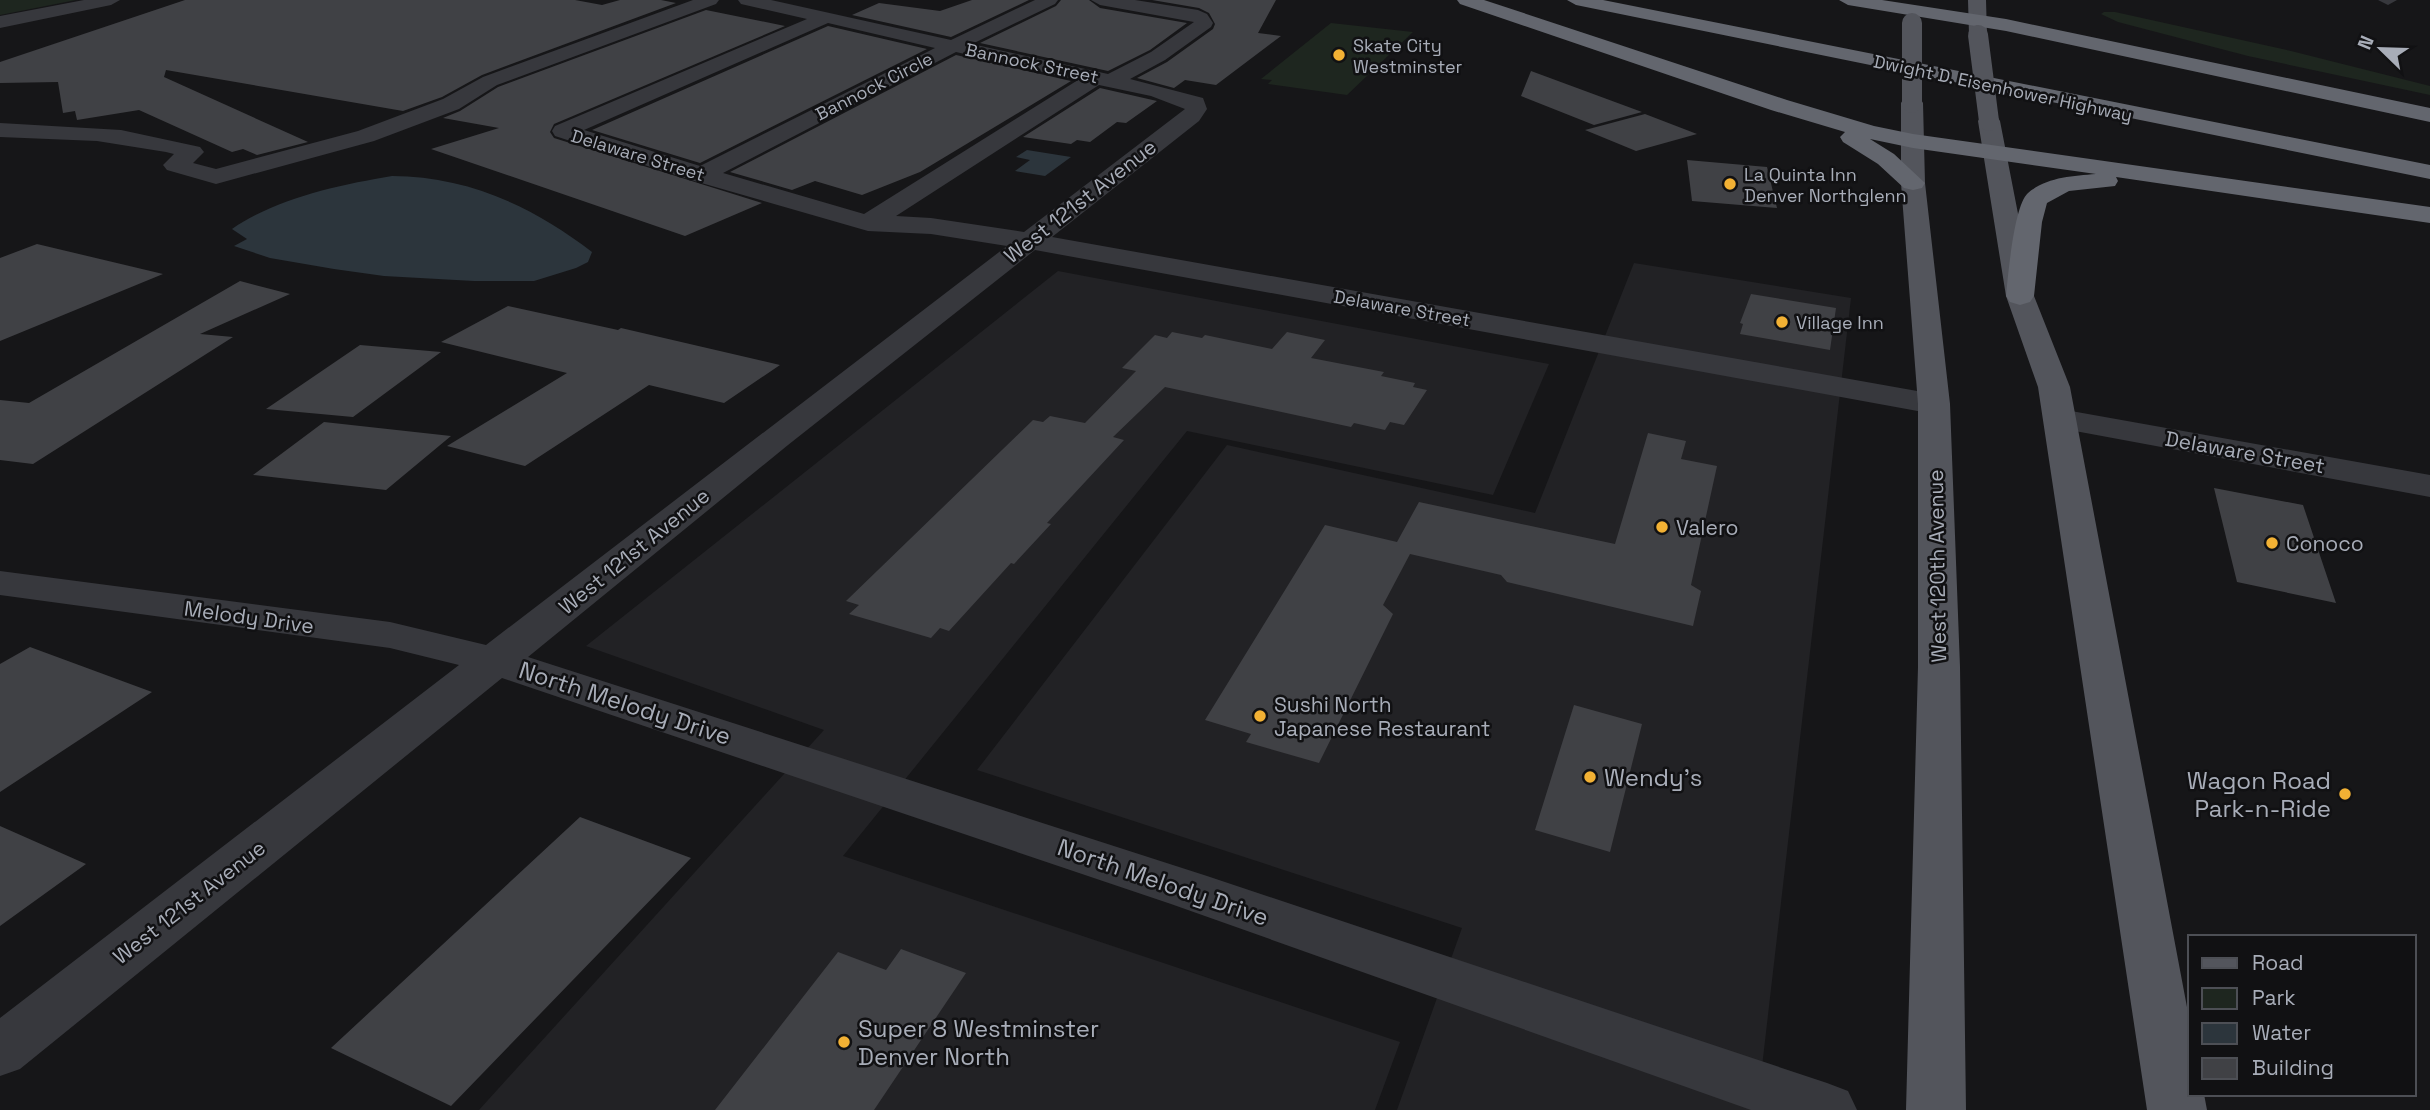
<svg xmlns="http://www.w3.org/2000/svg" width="2430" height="1110" font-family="'Space Grotesk',sans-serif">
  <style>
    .built { fill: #222225 }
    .green { fill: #1e261f }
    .water { fill: #2c353c }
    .building { fill: #404145 }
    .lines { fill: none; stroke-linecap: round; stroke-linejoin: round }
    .minor { fill: #37383d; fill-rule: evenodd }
    .primary { fill: #53555c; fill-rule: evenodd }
    .motorway { fill: #63666e; fill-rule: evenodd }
    .primary-bridge { stroke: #53555c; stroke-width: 20 }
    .poi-dot { fill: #f2b134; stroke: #111113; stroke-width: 2.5 }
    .labels { text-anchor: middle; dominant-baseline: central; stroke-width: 5; stroke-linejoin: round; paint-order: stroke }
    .far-poi-label { font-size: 18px; fill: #a8adb8; stroke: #111113; text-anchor: start }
    .far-street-label { font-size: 18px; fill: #a8adb8; stroke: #111113 }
    .street-label { font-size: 21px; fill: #a8adb8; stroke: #111113 }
    .poi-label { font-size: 21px; fill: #a8adb8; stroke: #111113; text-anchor: start }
    .near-street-label { font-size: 24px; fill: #a8adb8; stroke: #111113 }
    .near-poi-label { font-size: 24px; fill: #a8adb8; stroke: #111113; text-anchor: start }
  </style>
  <rect width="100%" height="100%" fill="#161618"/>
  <path class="built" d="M1634 263 1851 298 1757 1110H1397L1462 928 977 770 1227 445 1535 513Z
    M1058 271 1549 364 1493 495 1187 431 843 856 1400 1042 1375 1110H479L824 730 586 646Z"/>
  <path class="green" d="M0 0H76L0 15Z
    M2104 12H2115L2291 51 2430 86V95L2248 56 2118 22 2101 14Z
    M1331 23 1413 32 1347 95 1268 84 1272 80 1261 79Z"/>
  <path class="water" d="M1027 150 1071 157 1045 176 1015 171 1030 160 1016 157Z
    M392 176C467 176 534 207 592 252L588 262 576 268 534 281H474L384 276 334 269 270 258 234 246 247 239 232 229C277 198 339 185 392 176Z"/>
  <path class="building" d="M185 0H575L602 5 620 0H661L676 3 482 75 442 97 403 111 166 70 164 77 308 142 257 155 243 149 232 152 139 110 77 120 75 111 63 113 58 82 0 83V62Z
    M972 0H1029L951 37 852 15 879 3 940 11Z
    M1061 0H1089L1100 8 1187 23 1150 50 1108 71 980 43 1056 6Z
    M1152 0H1276L1258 33 1281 36 1216 85 1185 80 1174 88 1137 78 1167 62 1213 29 1215 24 1209 13 1199 8Z
    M706 10 785 26 554 124 550 132 554 138 762 203 685 236 431 149 499 128 443 118 460 111 498 87Z
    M828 26 927 49 700 163 592 130Z
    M956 55 1071 81 920 172 862 195 815 181 792 190 730 172Z
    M1531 71 1642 112 1594 125 1521 96Z
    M1100 88 1157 101 1126 123 1117 122 1090 142 1077 140 1071 144 1023 137Z
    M1645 114 1697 134 1636 151 1585 130Z
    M1687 160 1767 167 1777 208 1692 201Z
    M37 244 163 274 0 341V258Z
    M240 281 290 294 200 334 233 337 33 464 0 460V400L29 403Z
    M1751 294 1836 308 1830 350 1740 334 1743 324 1740 323Z
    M508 306 618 330 621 328 780 365 724 403 649 385 525 466 447 446 567 373 441 342Z
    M1172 332 1202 338 1205 335 1272 349 1287 332 1325 340 1311 358 1384 372 1381 376 1415 383 1413 387 1427 390 1404 425 1390 422 1385 430 1354 423 1351 427 1165 387 1113 437 1124 440 1047 523 1051 524 1014 564 1011 563 949 631 940 628 931 638 849 614 859 605 846 601 1033 420 1043 422 1050 416 1085 423 1136 371 1122 368 1155 335 1167 338Z
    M360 345 441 352 353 417 266 409Z
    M324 422 451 436 386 490 253 475Z
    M1648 433 1686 441 1681 459 1717 466 1691 585 1701 591 1693 626 1507 582 1501 575 1410 554 1383 605 1393 614 1319 763 1246 742 1251 734 1205 720 1325 525 1397 542 1419 502 1615 544Z
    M2214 488 2303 505 2336 603 2237 582Z
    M30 647 152 692 0 792V664Z
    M1574 705 1642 724 1610 852 1535 830Z
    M580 817 691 858 451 1106 331 1048Z
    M0 826 86 864 0 926Z
    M901 949 966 973 874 1110H715L838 952 886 970Z"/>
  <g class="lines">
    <path class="minor" d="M84 0H120L111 5 0 28V16Z
      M693 0H719L716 4 497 85 459 109 374 141 216 184 167 170 163 165 174 154 166 152 97 141 0 137V123L121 130 200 147 204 152 193 163 216 169 358 131 443 99 483 77Z
      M738 0H771L951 40 1035 0H1058L1055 4 972 44 1108 74 1151 52 1194 22 1100 5 1091 0H1135L1198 10 1207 14 1213 23 1211 27 1165 60 1130 79 1203 98 1207 109 1199 121 1052 237 1934 394 1946 397 1950 404 1946 411 1934 414 1035 250 788 445 528 657 1207 876 1827 1083 1848 1091 1857 1110H1751L1171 904 502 678 20 1069 0 1076V1018L459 665 390 648 0 595V571L390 622 486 645 1007 246 931 234 868 231 691 180 555 136 552 131 555 126 807 19 741 4ZM828 23 935 48 700 166 584 130ZM956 52 1078 80 864 214 723 173ZM1099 85 1151 96 1185 109 1024 232 931 218 896 216Z
      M2378 0H2397L2388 5Z
      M2060 409 2430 475V497L2048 426 2043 419 2048 412Z"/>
    <path class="primary" d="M1968 0H1986L1987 35 1985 39 1978 41 1969 35Z
      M1912 97 1920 98 1923 103 1925 183 1950 404 1960 667 1966 1110H1906L1918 667V404L1901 183V103L1904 98Z
      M1989 114 1997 116 2000 121 2034 296 2070 387 2190 1023V1094H2204L2207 1110H2147L2038 387 2006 296 1978 121 1981 116Z"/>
    <path class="motorway" d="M1457 0H1484L1787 100 1874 126 1913 134 2430 207V223L2116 177 2118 181 2115 186 2069 191 2047 203 2042 222 2034 296 2030 302 2020 305 2010 302 2006 296C2008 276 2014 205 2028 193 2047 177 2072 176 2096 174L1913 148 1870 139 1894 154 1925 183 1922 188 1913 190 1904 188 1878 164 1843 142 1840 137 1845 132 1771 110 1460 4Z
      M1567 0H1603L2430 165V179L1576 5Z
      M1839 0H1882L2006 19 2430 108V122L2006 31 1848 5Z"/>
    <path class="primary-bridge" d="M1912 23V103
      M1978 35 1989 121"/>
  </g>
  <g class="poi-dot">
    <circle cx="1339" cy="55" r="7"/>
    <circle cx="1730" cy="184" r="7"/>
    <circle cx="1782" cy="322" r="7"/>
    <circle cx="1662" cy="527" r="7"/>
    <circle cx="2272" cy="543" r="7"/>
    <circle cx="1260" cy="716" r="7"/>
    <circle cx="1590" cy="777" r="7"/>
    <circle cx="2345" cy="794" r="7"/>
    <circle cx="844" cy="1042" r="7"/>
  </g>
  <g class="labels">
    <g class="far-poi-label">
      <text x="1353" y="45">Skate City<tspan x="1353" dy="21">Westminster</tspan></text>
      <text x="1744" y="174">La Quinta Inn<tspan x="1744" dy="21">Denver Northglenn</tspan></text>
      <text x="1796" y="322">Village Inn</text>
    </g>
    <g class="far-street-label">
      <text transform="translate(1032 63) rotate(12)">Bannock Street</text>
      <text transform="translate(874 86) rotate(-27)">Bannock Circle</text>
      <text transform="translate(2003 88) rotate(12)">Dwight D. Eisenhower Highway</text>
      <text transform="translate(638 155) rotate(17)">Delaware Street</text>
      <text transform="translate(1402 308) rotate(10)">Delaware Street</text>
    </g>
    <g class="street-label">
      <text transform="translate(1080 201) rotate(-38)">West 121st Avenue</text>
      <text transform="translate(2245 452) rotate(10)">Delaware Street</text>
      <text transform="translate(634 551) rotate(-39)">West 121st Avenue</text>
      <text transform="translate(1937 566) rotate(-91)">West 120th Avenue</text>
      <text transform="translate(249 617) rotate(8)">Melody Drive</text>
      <text transform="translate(189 902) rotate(-38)">West 121st Avenue</text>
    </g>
    <g class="poi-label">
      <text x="1676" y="527">Valero</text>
      <text x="2286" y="543">Conoco</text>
      <text x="1274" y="704">Sushi North<tspan x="1274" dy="24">Japanese Restaurant</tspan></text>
    </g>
    <g class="near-street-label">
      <text transform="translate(625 703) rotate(18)">North Melody Drive</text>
      <text transform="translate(1163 882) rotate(19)">North Melody Drive</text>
    </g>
    <g class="near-poi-label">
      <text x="1604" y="777">Wendy's</text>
      <text x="2331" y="780" text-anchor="end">Wagon Road<tspan x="2331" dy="28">Park-n-Ride</tspan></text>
      <text x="858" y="1028">Super 8 Westminster<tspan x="858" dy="28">Denver North</tspan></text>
    </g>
  </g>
  <rect x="2188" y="935" width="228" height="161" fill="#111113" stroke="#4d4f55" stroke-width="2"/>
  <rect x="2202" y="958" width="35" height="10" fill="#53555c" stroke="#4d4f55" stroke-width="2"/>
  <text x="2252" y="970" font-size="21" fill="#a8adb8">Road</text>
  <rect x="2202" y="988" width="35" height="21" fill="#1e261f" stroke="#4d4f55" stroke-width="2"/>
  <text x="2252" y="1005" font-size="21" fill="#a8adb8">Park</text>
  <rect x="2202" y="1023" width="35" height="21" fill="#2c353c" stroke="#4d4f55" stroke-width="2"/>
  <text x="2252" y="1040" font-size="21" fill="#a8adb8">Water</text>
  <rect x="2202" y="1058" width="35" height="21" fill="#404145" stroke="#4d4f55" stroke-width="2"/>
  <text x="2252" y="1075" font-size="21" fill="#a8adb8">Building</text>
  <g transform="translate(2381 49) rotate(293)" stroke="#111113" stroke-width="5" paint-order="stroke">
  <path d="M0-5L12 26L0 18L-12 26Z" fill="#a8adb8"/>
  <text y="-10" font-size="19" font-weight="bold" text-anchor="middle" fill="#a8adb8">N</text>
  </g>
</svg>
